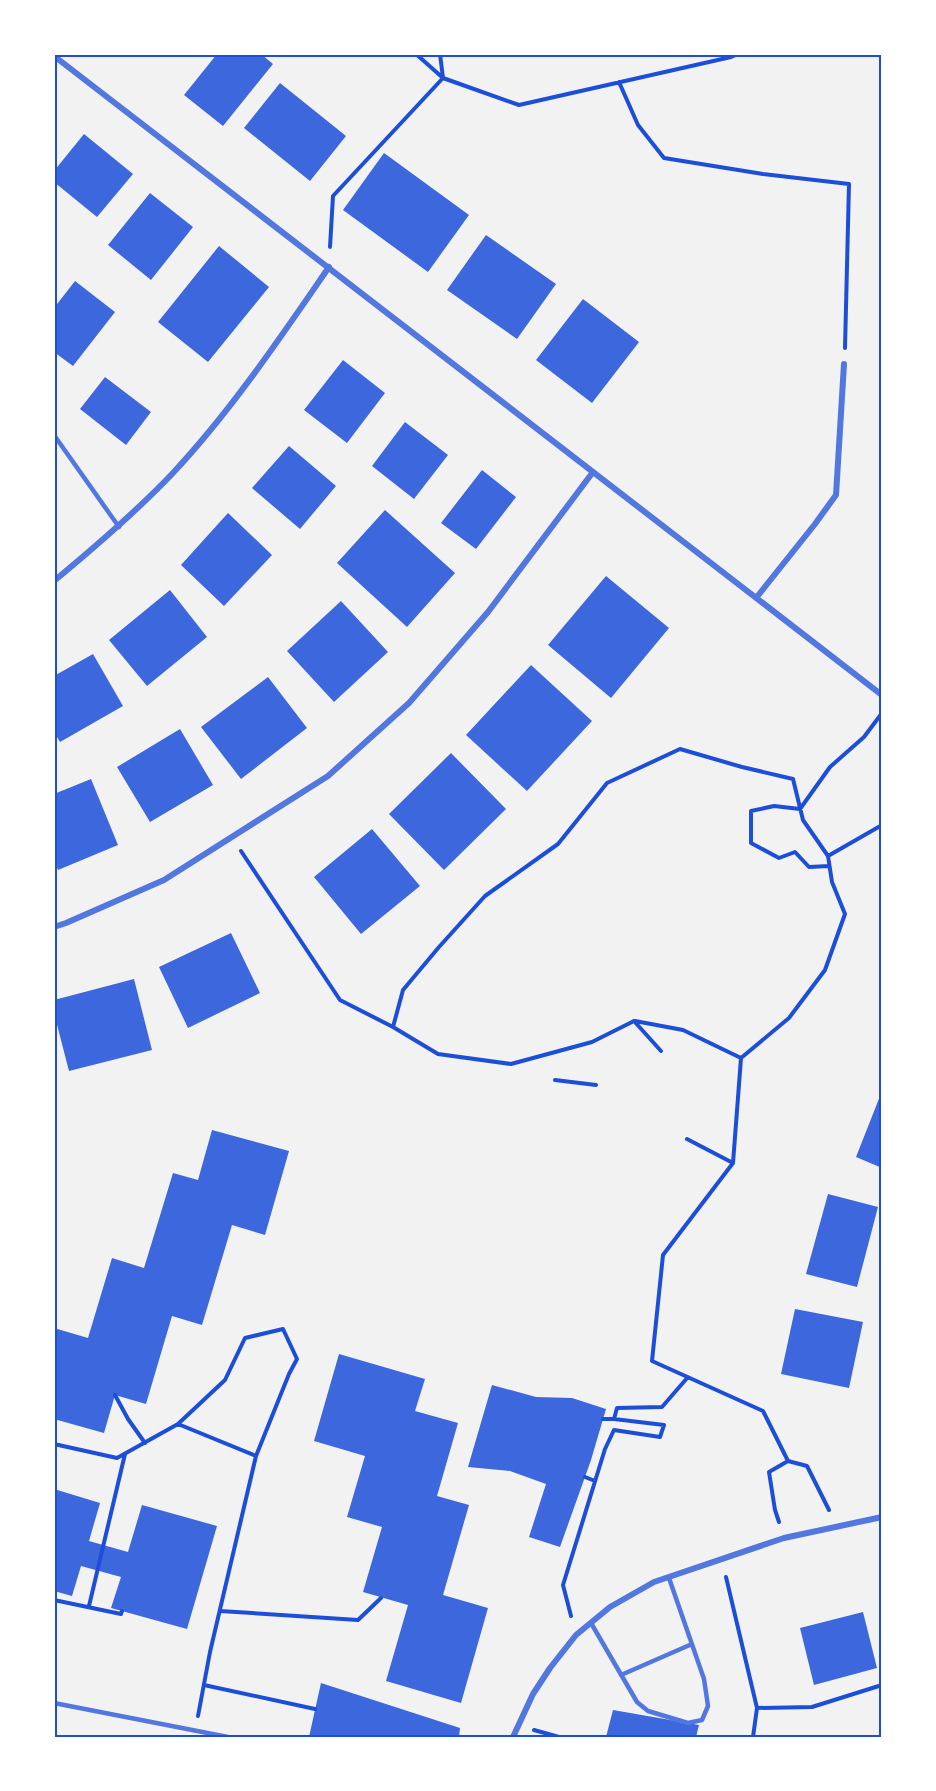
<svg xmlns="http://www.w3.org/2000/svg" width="936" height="1791" font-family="'Space Grotesk',sans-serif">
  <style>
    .building { fill: #3d67dc }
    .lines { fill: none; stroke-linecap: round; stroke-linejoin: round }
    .path { stroke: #1d4ed8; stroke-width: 4 }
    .service { stroke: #5277de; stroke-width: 4.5 }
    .minor { stroke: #5277de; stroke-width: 6 }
    .neatline { fill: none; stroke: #1d4ed8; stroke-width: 2 }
  </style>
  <rect width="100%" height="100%" fill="#f2f2f2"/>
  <path class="building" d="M217 54H261L273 64 223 126 184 95Z
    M280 83 346 136 310 181 244 128Z
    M84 134 133 174 97 217 54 182V171Z
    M384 153 469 215 428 272 343 210Z
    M150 193 193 227 151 280 108 245Z
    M486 235 556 284 517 339 447 290Z
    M219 246 269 287 208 362 158 322Z
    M75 281 115 312 73 366 54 352V308Z
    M583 299 639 342 592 403 536 360Z
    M343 360 385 393 347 443 304 410Z
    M105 377 151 412 126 445 80 409Z
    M405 422 448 455 414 499 372 466Z
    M289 446 336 486 300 529 252 488Z
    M482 470 516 497 476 549 441 523Z
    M385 510 455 573 407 627 337 563Z
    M228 513 272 555 224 606 181 565Z
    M606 576 669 628 611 698 548 645Z
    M170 590 207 637 147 686 109 640Z
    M341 601 388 652 334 702 287 651Z
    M93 654 123 706 60 742 54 732V676Z
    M531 665 592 721 527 791 466 735Z
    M268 677 307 728 241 779 201 727Z
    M180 729 213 785 150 822 117 767Z
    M451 753 506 809 444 870 389 814Z
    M91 779 118 845 58 870 54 860V794Z
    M372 829 420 886 361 934 314 877Z
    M231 933 260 993 188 1028 159 967Z
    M134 979 152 1050 69 1071 54 1013V1000Z
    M882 1091V1168L856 1157Z
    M212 1130 289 1151 265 1235 232 1225 202 1325 172 1316 146 1404 115 1395 104 1433 54 1419V1328L88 1338 112 1258 144 1268 173 1173 198 1180Z
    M828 1194 878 1207 857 1287 806 1274Z
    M795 1309 863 1322 849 1388 781 1374Z
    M339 1354 425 1379 415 1411 458 1423 437 1496 469 1505 443 1595 488 1608 461 1703 386 1681 408 1605 363 1592 382 1527 347 1517 365 1456 314 1441Z
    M492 1385 536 1397 572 1398 606 1409 591 1460 560 1547 529 1537 546 1484 510 1471 468 1467Z
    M54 1489 100 1503 89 1541 128 1552 142 1505 217 1526 187 1629 111 1608 121 1577 81 1566 72 1596 54 1591Z
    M863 1612 877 1668 814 1685 800 1628Z
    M321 1683 460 1728 459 1737H309Z
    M613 1710 699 1725 696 1737H606Z"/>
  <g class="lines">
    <path class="path" d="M416 54 443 78 519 105 731 57 738 54
      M619 82 638 125 664 158 763 174 849 184 845 348
      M330 247 333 196 443 78 440 54
      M241 851 340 1000 393 1027 403 990 439 947 485 896 558 844 607 783 680 749 742 767 793 779 803 820 828 856
      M829 866 809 867 795 852 779 858 751 843V811L774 806 800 809 830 767 864 737 882 713
      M635 1021 683 1030 741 1058
      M393 1027 438 1054 511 1064 592 1042 634 1021 661 1051
      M555 1080 596 1085
      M687 1139 733 1163
      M115 1395 128 1419 145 1443
      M603 1419H614
      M178 1424 256 1456 210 1652 198 1716
      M54 1444 117 1458 178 1424 225 1380 245 1338 283 1329 297 1359 289 1374 256 1456
      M788 1461 763 1411 652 1361 663 1255 733 1163 741 1058 789 1018 825 970 845 914 832 882 828 856 882 825
      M585 1477 595 1481
      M779 1522 775 1510 769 1472 788 1461 807 1466 829 1510
      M726 1577 757 1708 753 1737
      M54 1600 121 1614 122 1611
      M89 1606 125 1454
      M220 1611 358 1620 381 1598
      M571 1616 563 1585 605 1449 614 1430 660 1437 664 1425 614 1419 617 1408 662 1407 688 1377
      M204 1685 315 1709
      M757 1708 812 1707 882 1685
      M534 1730 559 1737"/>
    <path class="service" d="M54 435 119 527
      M591 1623 637 1702 648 1711 688 1723 702 1720 708 1706 704 1679 669 1578
      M621 1675 692 1644
      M54 1703 228 1737"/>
    <path class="minor" d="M54 56 882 695
      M54 581C95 547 135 513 172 474 231 411 280 338 329 267
      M756 598 815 524 836 495 844 364
      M54 927 66 923 164 880 328 776 409 703 488 612 593 472
      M513 1737 533 1694 550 1668 576 1635 610 1607 654 1582 784 1538 882 1517"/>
  </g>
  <rect width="936" height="1791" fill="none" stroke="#ffffff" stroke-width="111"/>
  <rect x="56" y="56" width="824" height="1680" class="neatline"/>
</svg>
